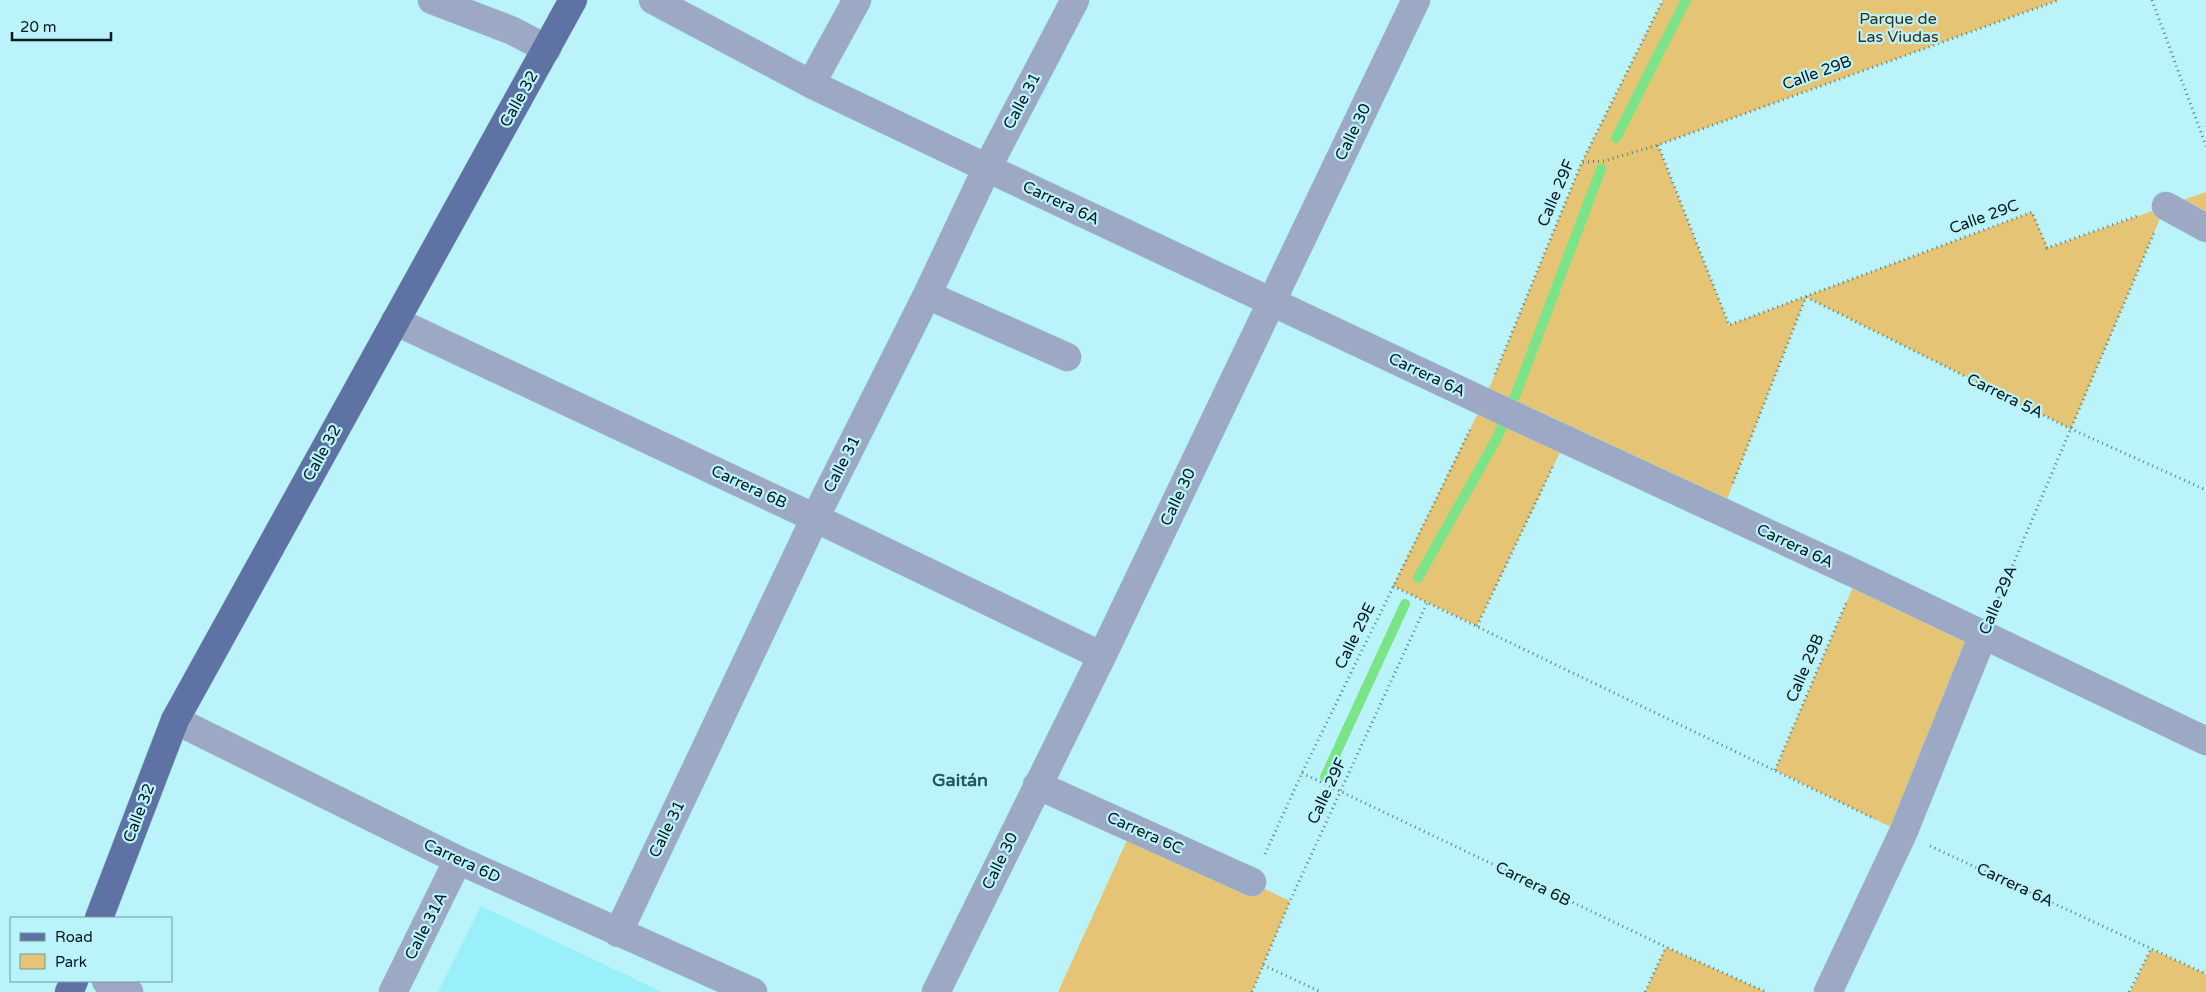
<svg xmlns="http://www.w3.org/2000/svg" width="2206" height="992" font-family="'Varela Round',sans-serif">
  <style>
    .built { fill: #99effa }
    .green { fill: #e6c475 }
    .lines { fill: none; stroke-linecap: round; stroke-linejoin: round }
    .stream { stroke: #7be488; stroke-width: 10 }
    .minor-casing { stroke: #9dd0d7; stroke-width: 29 }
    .major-casing { stroke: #9dd0d7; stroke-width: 29 }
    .path { stroke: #598086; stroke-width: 3; stroke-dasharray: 1 4; stroke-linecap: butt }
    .minor { stroke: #9ca8c4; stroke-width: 28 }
    .major { stroke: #5e72a4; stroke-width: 28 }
    .labels { text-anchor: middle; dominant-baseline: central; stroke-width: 4.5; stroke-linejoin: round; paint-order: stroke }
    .park-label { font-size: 16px; fill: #372e18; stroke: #bbf3fa }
    .street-label { font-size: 16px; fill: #00191d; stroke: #bbf3fa }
    .neighbourhood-label { font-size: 18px; font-weight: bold; fill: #21575e; stroke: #bbf3fa }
  </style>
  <rect width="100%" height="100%" fill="#bbf3fa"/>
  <path class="built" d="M481 906 662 992H438Z"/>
  <path class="green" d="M1663 0H2059L1658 145 1729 325 2032 212 2048 248 2206 192V228L2165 207 2071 429 1806 297 1722 512 1566 440 1477 626 1393 586 1484 401 1582 162Z
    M1858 575 1983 635 1903 833 1775 770Z
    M1133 827 1290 901 1252 992H1058Z
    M1666 947 1766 992H1645Z
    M2151 949 2206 974V992H2130Z"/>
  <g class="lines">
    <path class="stream" d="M1616 138 1686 0
      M1418 578 1497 438 1516 394 1601 169
      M1325 777 1405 604"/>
    <g class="minor-casing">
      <path id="minor" d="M432 0 513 31 547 49
        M653 0 811 84 987 168 1493 406 1858 575 2206 741
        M811 84 857 0
        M2166 206 2206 228
        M927 295 1067 357
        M395 321 815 518 1102 656
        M175 720 458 860 753 992
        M1037 785 1252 882
        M618 933 815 518 927 295 987 168 1075 0
        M106 981 129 992
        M393 992 458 860
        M936 992 1102 656 1416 0
        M1828 992 1903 833 1983 635"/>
    </g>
    <g class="major-casing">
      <path id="major" d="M99 918 175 720 573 0
        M69 992 74 981"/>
    </g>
    <path class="path" d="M2152 0 2206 146
      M1658 145 1729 325 2032 212 2047 248 2137 216
      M1583 162 1604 161 1658 145 2059 0
      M1495 374 1582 162 1663 0
      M1733 483 1806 297 2071 429 2206 490
      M1393 586 1875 819
      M1995 607 2154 233
      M1477 626 1553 466
      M1775 770 1846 603
      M1302 773 1666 947 1766 992
      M1930 846 2206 974
      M1265 854 1302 773 1470 430
      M1263 965 1321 992
      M1252 992 1290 901 1427 603
      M1645 992 1666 947
      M2129 992 2151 949"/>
    <use href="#minor" class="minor"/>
    <use href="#major" class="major"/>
  </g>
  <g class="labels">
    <g class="park-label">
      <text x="1898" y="19">Parque de<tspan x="1898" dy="18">Las Viudas</tspan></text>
    </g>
    <g class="street-label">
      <text transform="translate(1817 73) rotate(-20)">Calle 29B</text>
      <text transform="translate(519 99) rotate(-61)">Calle 32</text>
      <text transform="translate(1022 101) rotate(-62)">Calle 31</text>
      <text transform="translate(1353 132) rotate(-64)">Calle 30</text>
      <text transform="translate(1556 193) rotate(-67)">Calle 29F</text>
      <text transform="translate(1061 203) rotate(25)">Carrera 6A</text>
      <text transform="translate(1984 217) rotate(-20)">Calle 29C</text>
      <text transform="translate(1427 375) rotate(25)">Carrera 6A</text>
      <text transform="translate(2005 396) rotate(26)">Carrera 5A</text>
      <text transform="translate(322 453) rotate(-61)">Calle 32</text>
      <text transform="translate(842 464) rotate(-63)">Calle 31</text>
      <text transform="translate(749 487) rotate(25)">Carrera 6B</text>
      <text transform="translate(1178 497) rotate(-65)">Calle 30</text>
      <text transform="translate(1795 546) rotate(25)">Carrera 6A</text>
      <text transform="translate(1998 600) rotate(-67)">Calle 29A</text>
      <text transform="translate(1355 636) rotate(-64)">Calle 29E</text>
      <text transform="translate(1805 668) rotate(-67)">Calle 29B</text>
      <text transform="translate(1327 791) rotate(-65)">Calle 29F</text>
      <text transform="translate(139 813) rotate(-69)">Calle 32</text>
      <text transform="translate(667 829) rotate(-64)">Calle 31</text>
      <text transform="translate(1145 833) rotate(24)">Carrera 6C</text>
      <text transform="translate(462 861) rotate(25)">Carrera 6D</text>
      <text transform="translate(1000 861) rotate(-64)">Calle 30</text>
      <text transform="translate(1533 884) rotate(26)">Carrera 6B</text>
      <text transform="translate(2015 885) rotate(25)">Carrera 6A</text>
      <text transform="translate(426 926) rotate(-63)">Calle 31A</text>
    </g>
    <g class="neighbourhood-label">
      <text x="960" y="780">Gaitán</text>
    </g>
  </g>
  <rect x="10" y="917" width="162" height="65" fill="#bbf3fa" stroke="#709ca2"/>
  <rect x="20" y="933" width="25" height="8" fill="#5e72a4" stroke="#709ca2"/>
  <text x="55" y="942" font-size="15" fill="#00191d">Road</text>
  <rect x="20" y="954" width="25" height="15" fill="#e6c475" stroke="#709ca2"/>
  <text x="55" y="967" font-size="15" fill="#00191d">Park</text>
  <path d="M12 32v8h99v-8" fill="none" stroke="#00191d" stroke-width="2.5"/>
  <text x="20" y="32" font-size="15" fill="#00191d" stroke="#bbf3fa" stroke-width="4" paint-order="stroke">20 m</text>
</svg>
